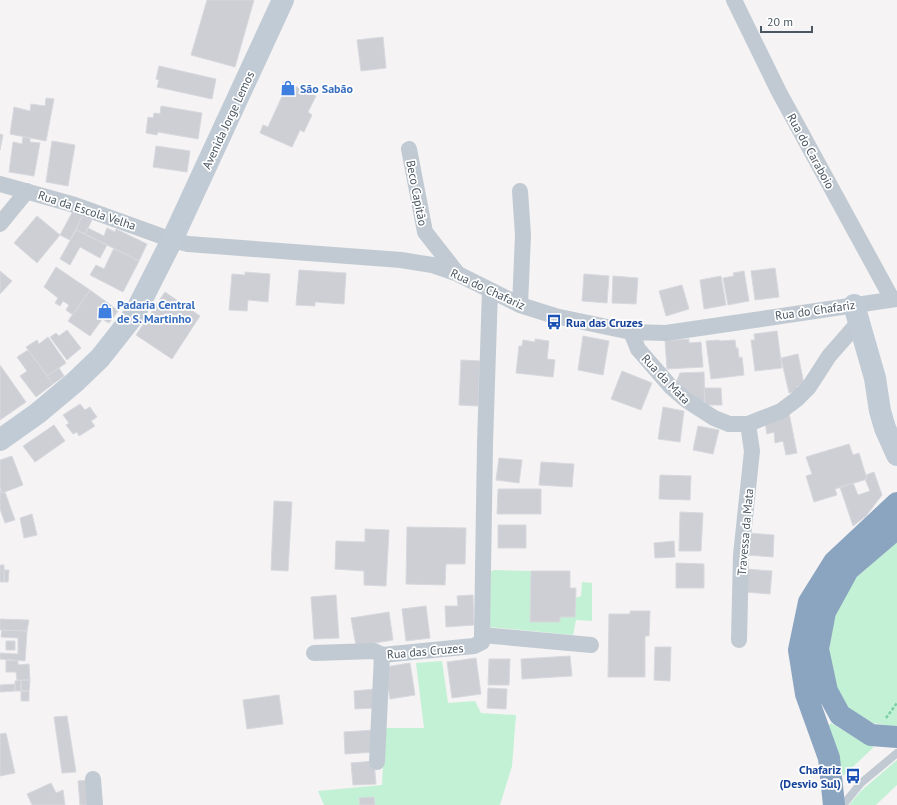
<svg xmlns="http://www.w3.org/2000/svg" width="897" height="805" font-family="'PT Sans',sans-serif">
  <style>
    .green { fill: #c3f1d5 }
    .building { fill: #cdcfd5; stroke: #d7d9de }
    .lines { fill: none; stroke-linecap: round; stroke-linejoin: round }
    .path { stroke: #7ad0a6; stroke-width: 2.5; stroke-dasharray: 3 2; stroke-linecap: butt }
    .lane { stroke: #c1cad2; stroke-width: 8 }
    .street { stroke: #c1cad2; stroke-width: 16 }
    .secondary { stroke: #c1cbd6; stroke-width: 22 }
    .highway { stroke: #8ba5c1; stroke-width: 22 }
    .labels { text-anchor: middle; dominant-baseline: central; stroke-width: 3.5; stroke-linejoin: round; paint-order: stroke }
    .shop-label { font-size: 12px; font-weight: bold; fill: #366cbe; stroke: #fff; text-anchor: start }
    .street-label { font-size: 12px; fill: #4a5661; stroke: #fff }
    .transit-label { font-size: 12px; font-weight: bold; fill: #164399; stroke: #fff; text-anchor: start }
  </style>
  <rect width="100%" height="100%" fill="#f5f3f3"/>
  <path class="green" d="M897 542V727L873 723 847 709 839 697 828 658 834 616 844 588Z
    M494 570 531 571 530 622H559L560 617H575V598L581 596 582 582 592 583V621L576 620 573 635 489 627 490 572Z
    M442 661 448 703 475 701 481 713 516 715 512 766 500 805H324L318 791 382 785 385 728H424L416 663Z
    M831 723 866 744 874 747 843 776 828 726Z
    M897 760V785L876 805H849L861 791Z"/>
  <path class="building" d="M207 0H254L235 67 191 55Z
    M383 37 386 68 361 71 357 40Z
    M159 66 216 79 212 99 157 87 159 80 156 79Z
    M284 81 316 96 308 112 312 115 304 132 300 130 292 147 260 133 263 125 268 127 284 92 280 90Z
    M46 98 54 99 46 141 10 134 14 107 30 111 31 104 45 106Z
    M161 106 202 113 198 139 158 132 157 135 146 133 148 117 153 118 154 113 160 114Z
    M0 134 3 135 0 150Z
    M23 137 30 138V142L40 143 34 176 9 172 13 142 22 144Z
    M52 141 75 145 68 186 46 182Z
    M156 146 190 151 187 172 153 167Z
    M73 211 83 215 70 240 60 235Z
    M37 216 60 235 37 263 14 243Z
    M82 216 92 220 85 234 76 230Z
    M88 228 104 236 107 228 115 232 116 229 147 244 139 261 85 234Z
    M76 230 107 245 100 258 80 247 70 265 60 259Z
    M114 248 139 261 123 292 90 275 96 265 104 269Z
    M56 267 90 290 73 315 66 310 69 305 63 301 60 306 55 303 58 298 44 287Z
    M775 268 779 297 755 300 751 271Z
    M299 270 346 273 344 304 315 302V306L296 305Z
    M0 271 12 281 0 294Z
    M744 271 749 301 728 305 723 278 734 276 733 273Z
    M245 272 270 274 268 302 248 300 247 311 229 310 232 274 245 275Z
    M584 274 609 276 607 303 582 301Z
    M613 276 638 278 636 304 612 303Z
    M721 276 726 305 704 309 700 280Z
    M682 285 689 309 666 316 659 291Z
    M90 290 112 306 90 336 68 321Z
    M165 292 200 316 172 359 136 335Z
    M112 306 118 311 109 323 102 319Z
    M67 330 81 348 67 360 50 337 56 333 59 336Z
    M777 331 782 368 755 371 751 340H755L754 334Z
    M583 336 609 341 603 375 578 370Z
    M48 337 66 363 47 376 26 347 37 340 39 344Z
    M535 339 549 341 547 359 555 360 553 377 516 373 519 346H522L523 340 535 342Z
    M689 339V343L701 342 703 367 667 369 665 341Z
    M719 340 720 341 735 340 736 348H738L739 358 742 357 744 375 711 379 706 341Z
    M28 350 53 384 36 397 20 376 27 371 17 357Z
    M798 354 804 384 797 386 798 391 789 393 781 358Z
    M461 360 480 361 478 406 459 405Z
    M0 365 26 402 0 420Z
    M59 368 64 376 53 384 47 376Z
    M622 371 652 383 641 410 611 399Z
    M704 372 705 405 675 385 680 373Z
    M704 388H721L722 405H705Z
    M80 404 85 410 90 407 97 417 91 421 95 426 79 436 77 432 73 434 66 425 69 423 63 415Z
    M663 407 684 411 680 442 658 439Z
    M789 413 797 453 786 455 783 441 775 443 774 432 767 434 765 422Z
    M54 425 65 441 35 462 23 446Z
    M698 426 719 430 713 454 693 450Z
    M849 444 853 455 859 453 867 479 835 489 837 495 814 502 806 476 812 474 806 457Z
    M12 456 23 485 2 493 0 486V460Z
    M499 458 522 460 519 483 496 480Z
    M541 462 574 464 572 487 539 485Z
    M874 472 882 495 866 516 853 526 840 487 853 483 858 495 870 491 865 479H867L866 475Z
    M660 475 691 476 690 500 659 499Z
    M0 489 2 493 5 492 15 520 5 523 0 509Z
    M498 489H541V514H497Z
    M274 501 292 502 288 571 271 570Z
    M680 512 703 513 701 551H679Z
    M32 514 37 535 24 538 20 518Z
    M498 525H526V548H498Z
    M407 527 466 528 465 564H446L445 585 406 584Z
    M365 529 389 530 386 586 364 585V571L335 569 336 541 365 542Z
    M749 533 774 535 773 557 747 555Z
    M674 541 675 557 655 558 654 543Z
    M676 563 704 564V588H676Z
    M0 565H4V582H0Z
    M746 569 772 571 770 594 745 592Z
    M4 570H9L8 582H4Z
    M531 571H570V588H576L575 617H560V622H530Z
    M336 595 339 638 314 639 311 597Z
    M473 595 474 625 446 627 445 606H458L457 596Z
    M426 606 430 638 406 641 402 609Z
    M630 611H650L649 636H645V677H608L609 614H630Z
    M389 612 393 640 356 646 351 618Z
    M0 619 29 620 27 631 0 630Z
    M2 630 27 631 25 661 0 659V653L18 654V638L1 637Z
    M6 641H15V650H6Z
    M655 647H671L670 681 654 680Z
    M570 656 572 676 522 679 521 659Z
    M476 658 481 694 452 698 447 662Z
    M489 659H510L509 685H488Z
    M6 660 18 661V665L29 664 30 680H17L16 672H6Z
    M410 663 415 695 390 699 385 667Z
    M21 680H30L29 691H21Z
    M21 680V691H15V681Z
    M15 684V691L0 692V685Z
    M488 688 507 689 506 709 487 708Z
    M375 689 376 708 355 709 354 691Z
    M21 691H29V701H21Z
    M279 695 283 724 247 729 243 700Z
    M67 716 76 772 62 773 54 717Z
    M375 730 376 752 345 754 344 732Z
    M6 733 15 773 0 776V734Z
    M374 761 376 784 353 785 351 763Z
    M88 780 92 805H80L78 781Z
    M51 783 56 793 63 790 65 805H32L27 794Z
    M374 797 375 805H360L359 798Z"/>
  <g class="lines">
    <path class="path" d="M886 718 897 703"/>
    <path class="lane" d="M843 805 861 783 897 753"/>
    <path class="street" d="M734 0 779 92 892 299
      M409 149 425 232 458 274
      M0 184 75 205 172 240 188 244 401 260 432 265 458 274 520 305 555 316 631 332 666 333 897 299
      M0 224 27 191
      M520 305 523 235 520 191
      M631 332 638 349 671 387 686 400 714 418 729 424H748L781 411 797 399 809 387 829 356 858 323
      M482 635 485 444 490 290
      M739 640 741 555 752 451 748 424
      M314 653 374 651 382 655 474 646 482 642V635L591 645
      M377 762 382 655
      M93 779 95 805"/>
    <path class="secondary" d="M854 305 875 378 880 411 885 428 897 455
      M0 440 38 413 75 382 100 358 134 315 172 240 283 0"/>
    <path class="highway" d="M897 528 848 570 825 612 818 649 827 691 840 715 871 735 897 737
      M834 805 829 758 806 694 799 650 809 602 834 562 897 503"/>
  </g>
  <defs>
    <g id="shop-bare" transform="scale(1.2)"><path d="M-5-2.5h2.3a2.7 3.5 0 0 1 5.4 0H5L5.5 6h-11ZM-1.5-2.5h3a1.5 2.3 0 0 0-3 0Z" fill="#3f7fe0" stroke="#fff" stroke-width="2.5" paint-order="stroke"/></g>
    <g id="bus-bare" transform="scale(1.2)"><path d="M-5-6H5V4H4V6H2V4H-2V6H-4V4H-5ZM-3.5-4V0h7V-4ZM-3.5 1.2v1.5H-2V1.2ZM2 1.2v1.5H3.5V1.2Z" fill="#1a4fb4" stroke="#fff" stroke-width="2.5" paint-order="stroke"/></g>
  </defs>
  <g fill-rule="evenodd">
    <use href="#shop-bare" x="288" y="88"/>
    <use href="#shop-bare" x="105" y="311"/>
    <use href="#bus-bare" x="554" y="322"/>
    <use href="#bus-bare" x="853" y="776"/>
  </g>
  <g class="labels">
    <g class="shop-label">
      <text x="300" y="88">São Sabão</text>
      <text x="117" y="304">Padaria Central<tspan x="117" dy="14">de S. Martinho</tspan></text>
    </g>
    <g class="street-label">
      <text transform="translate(228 120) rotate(-65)">Avenida Jorge Lemos</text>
      <text transform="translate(811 151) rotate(61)">Rua do Caraboio</text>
      <text transform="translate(417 193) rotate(79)">Beco Capitão</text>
      <text transform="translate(87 210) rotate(18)">Rua da Escola Velha</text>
      <text transform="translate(488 289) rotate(25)">Rua do Chafariz</text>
      <text transform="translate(815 310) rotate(-8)">Rua do Chafariz</text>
      <text transform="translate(666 379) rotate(46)">Rua da Mata</text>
      <text transform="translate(745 532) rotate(-85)">Travessa da Mata</text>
      <text transform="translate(425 651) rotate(-5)">Rua das Cruzes</text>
    </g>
    <g class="transit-label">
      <text x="566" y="322">Rua das Cruzes</text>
      <text x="841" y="769" text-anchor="end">Chafariz<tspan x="841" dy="14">(Desvio Sul)</tspan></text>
    </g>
  </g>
  <path d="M761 26v6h51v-6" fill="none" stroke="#4a5661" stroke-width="2"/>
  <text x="767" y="26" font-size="12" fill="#4a5661" stroke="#ffffff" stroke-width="3" paint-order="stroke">20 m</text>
</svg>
